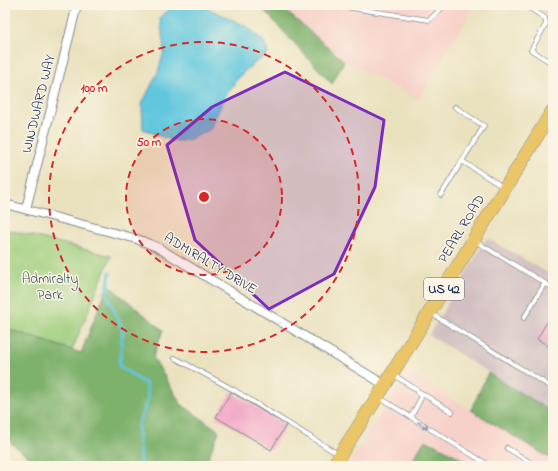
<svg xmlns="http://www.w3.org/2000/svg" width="558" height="471" font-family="'Indie Flower',sans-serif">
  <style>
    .built { fill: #f7d1c9 }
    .industrial { fill: #d2bfc1 }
    .green { fill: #9ece7d; stroke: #5c7e6e }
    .forest { fill: #7eb16c; stroke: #4c7065 }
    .water { fill: #61c7de; stroke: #3e7b9e }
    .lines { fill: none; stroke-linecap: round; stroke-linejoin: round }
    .stream { stroke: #61c7de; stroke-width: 3 }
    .building { fill: #f2a9c8 }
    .service-casing { stroke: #82888e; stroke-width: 5.5 }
    .minor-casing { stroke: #82888e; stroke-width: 10 }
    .primary-casing { stroke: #82888e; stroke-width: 14 }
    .service { stroke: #fff; stroke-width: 4 }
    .minor { stroke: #fff; stroke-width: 8 }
    .primary { stroke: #ebc669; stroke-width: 13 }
    .oneway { stroke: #8d97ae }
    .marked { fill: #7b2cbf; fill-opacity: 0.2; stroke: #7b2cbf; stroke-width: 3; stroke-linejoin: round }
    .ring { fill: none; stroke: #d62828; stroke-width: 2; stroke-dasharray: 7 5 }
    .labels { text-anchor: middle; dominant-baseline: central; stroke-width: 3; stroke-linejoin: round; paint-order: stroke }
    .shield { fill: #fcf5e5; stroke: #5e6a86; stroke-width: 1 }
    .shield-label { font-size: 13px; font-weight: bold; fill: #1b2f5e }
    .street-label { font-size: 14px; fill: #1b2f5e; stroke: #fcf5e5 }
    .park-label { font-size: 14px; fill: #3c5766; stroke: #fcf5e5 }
    .centre { fill: #d62828; stroke: #fcf5e5; stroke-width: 2 }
    .ring-label { font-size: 12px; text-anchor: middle; font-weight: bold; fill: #d62828; stroke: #fcf5e5; stroke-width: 3; stroke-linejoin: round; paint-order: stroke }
  </style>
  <rect width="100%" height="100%" fill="#fcf5e5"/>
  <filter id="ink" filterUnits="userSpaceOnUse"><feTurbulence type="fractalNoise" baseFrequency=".025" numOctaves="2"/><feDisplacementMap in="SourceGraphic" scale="8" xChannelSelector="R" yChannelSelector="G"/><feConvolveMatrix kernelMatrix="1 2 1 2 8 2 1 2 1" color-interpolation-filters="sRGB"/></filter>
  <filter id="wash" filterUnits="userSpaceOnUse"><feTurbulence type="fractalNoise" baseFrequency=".012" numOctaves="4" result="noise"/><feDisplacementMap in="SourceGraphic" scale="16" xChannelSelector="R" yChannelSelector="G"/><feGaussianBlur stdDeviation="0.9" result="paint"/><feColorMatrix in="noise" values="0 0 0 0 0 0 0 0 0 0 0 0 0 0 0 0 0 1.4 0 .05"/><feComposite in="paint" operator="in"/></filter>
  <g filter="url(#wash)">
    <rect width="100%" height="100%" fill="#eae2bf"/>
    <path class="built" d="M279 5H475L418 99 344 61Z
      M407 371 553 460V466H348Z"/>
    <path class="industrial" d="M487 238 553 276V413L429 335Z"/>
    <path class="green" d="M5 229 111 256 72 350 5 328Z"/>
    <path class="forest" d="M259 5H279L344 61 332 84Z
      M108 285 163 330 153 357 181 404 219 431 205 466H40L5 438V328L81 353Z
      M488 373 553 413V460L471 410Z
      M425 440 440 447 475 466H409Z"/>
    <path class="water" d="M175 5H201L248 27 265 43 268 54C260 59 252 64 245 71 231 83 217 110 212 128 179 147 177 143 143 129L142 104 158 72 164 51 160 17Z"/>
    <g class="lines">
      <path class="stream" d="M110 272 107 294 123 331 119 366 146 384 148 399 138 425 140 466"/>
    </g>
    <g id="blocks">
      <path class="building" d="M553 312V349L537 339Z
        M231 392 286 425 271 450 216 417Z"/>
    </g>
  </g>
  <g filter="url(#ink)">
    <use href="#blocks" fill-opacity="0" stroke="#82888e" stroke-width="1"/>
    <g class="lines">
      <g class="service-casing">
        <path id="service" d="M333 5 429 20 445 5
          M525 5 545 18 546 24 531 50 553 64
          M455 107 484 126 462 161
          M441 195 462 161 503 187
          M475 241 553 288
          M432 314 553 388
          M524 318 545 283
          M175 358 234 390 338 454
          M394 375 417 390 421 398 411 417
          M418 391 452 412
          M380 398 490 466
          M507 448 536 466"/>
      </g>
      <g class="minor-casing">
        <path id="minor" d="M5 204 137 239 157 247 385 385
          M26 209 77 5"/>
      </g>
      <g class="primary-casing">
        <path id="primary" d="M333 466 385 385 553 110"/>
      </g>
      <use href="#service" class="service"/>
      <use href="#minor" class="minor"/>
      <use href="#primary" class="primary"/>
    </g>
    <defs><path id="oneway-shaft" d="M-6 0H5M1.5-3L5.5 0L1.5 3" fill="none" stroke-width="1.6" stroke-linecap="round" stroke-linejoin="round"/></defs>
    <use class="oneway" href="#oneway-shaft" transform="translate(423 425) rotate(32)"/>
  </g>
  <path class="marked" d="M285 72 384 120 375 187 334 274 269 309 195 240 167 145 212 107Z"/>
  <circle cx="204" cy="197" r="78" fill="#d62828" fill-opacity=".12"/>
  <g class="ring">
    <circle cx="204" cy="197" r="78"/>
    <circle cx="204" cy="197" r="155"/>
  </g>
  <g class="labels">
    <rect class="shield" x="424" y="278" width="40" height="22" rx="3"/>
    <g class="shield-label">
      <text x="444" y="289">US 42</text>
    </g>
    <g class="street-label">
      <text transform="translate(39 104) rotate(-76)">WINDWARD WAY</text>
      <text transform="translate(462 229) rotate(-59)">PEARL ROAD</text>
      <text transform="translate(210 264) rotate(31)">ADMIRALTY DRIVE</text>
    </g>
    <g class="park-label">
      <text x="50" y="279">Admiralty<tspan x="50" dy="16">Park</tspan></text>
    </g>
  </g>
  <circle cx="204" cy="197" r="6" class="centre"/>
  <g class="ring-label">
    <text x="94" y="92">100 m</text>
    <text x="149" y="146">50 m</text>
  </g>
  <rect width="558" height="471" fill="none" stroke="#fcf5e5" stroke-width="20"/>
</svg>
